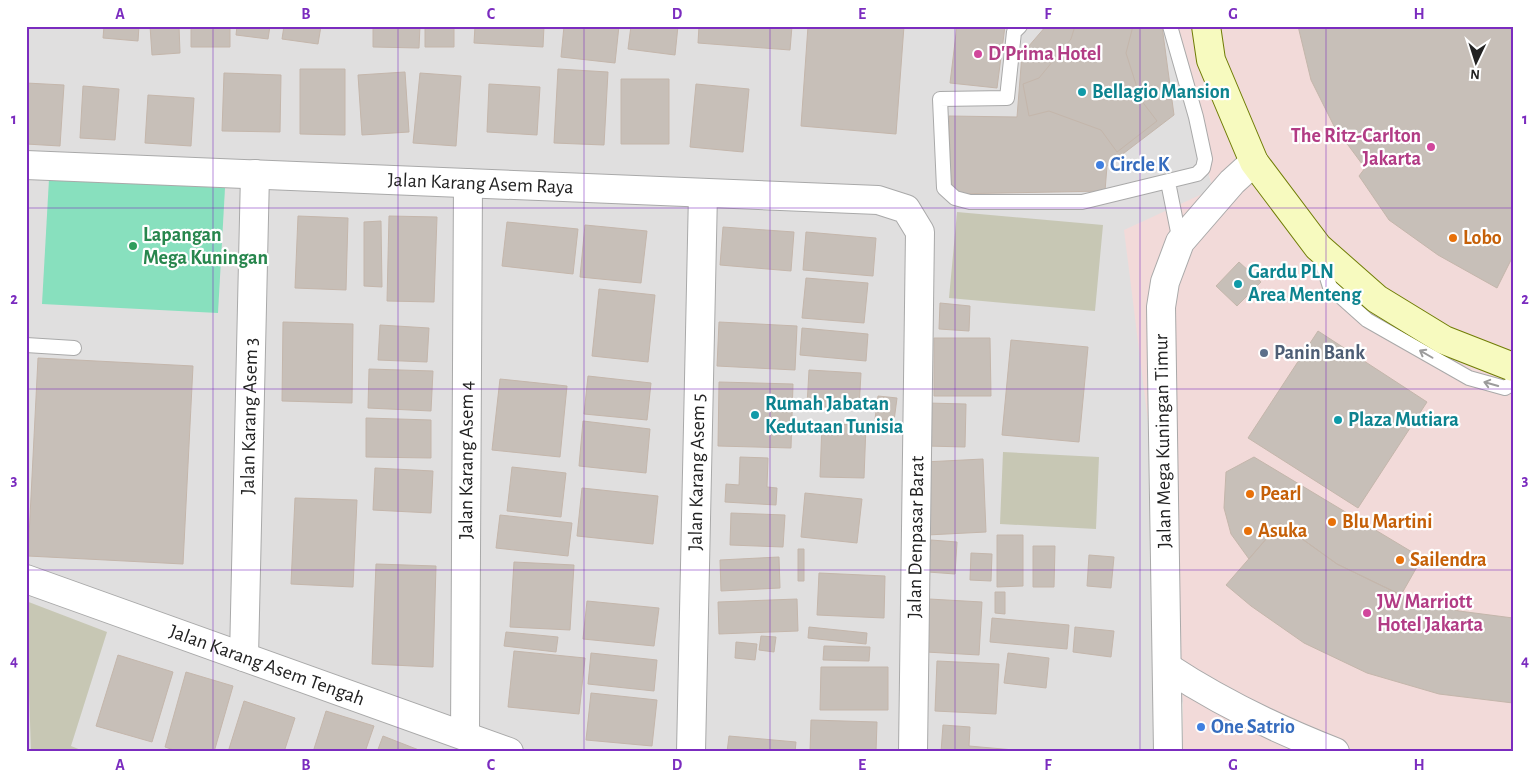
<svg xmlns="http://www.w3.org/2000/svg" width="1539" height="778" font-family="'Alegreya Sans',sans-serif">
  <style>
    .residential { fill: #e0dfdf }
    .commercial { fill: #f2dad9 }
    .construction { fill: #c7c7b4 }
    .pitch { fill: #88e0be }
    .building { fill: #c7bfb8; stroke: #c4b6ab }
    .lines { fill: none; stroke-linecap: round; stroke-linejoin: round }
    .lane-casing { stroke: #a9a9a9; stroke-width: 16 }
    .street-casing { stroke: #a9a9a9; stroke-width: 30 }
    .secondary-casing { stroke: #707d05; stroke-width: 30 }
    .lane { stroke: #fff; stroke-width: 14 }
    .street { stroke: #fff; stroke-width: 28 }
    .secondary { stroke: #f7fabf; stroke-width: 28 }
    .oneway { stroke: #9c9c9c }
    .grid { fill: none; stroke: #7b2cbf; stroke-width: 1; stroke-opacity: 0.55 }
    .hotel-dot { fill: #d1479c; stroke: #fff; stroke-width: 2 }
    .culture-dot { fill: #0f9aa8; stroke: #fff; stroke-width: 2 }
    .shop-dot { fill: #3f7fe0; stroke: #fff; stroke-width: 2 }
    .food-dot { fill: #e8710a; stroke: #fff; stroke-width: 2 }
    .leisure-dot { fill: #2e9e5b; stroke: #fff; stroke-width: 2 }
    .service-dot { fill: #5c6f8a; stroke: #fff; stroke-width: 2 }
    .labels { text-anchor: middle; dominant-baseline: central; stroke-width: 4.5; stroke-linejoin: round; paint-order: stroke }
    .hotel-label { font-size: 20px; font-weight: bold; fill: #b23c85; stroke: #fff; text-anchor: start }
    .culture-label { font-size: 20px; font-weight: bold; fill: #0d838f; stroke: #fff; text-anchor: start }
    .shop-label { font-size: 20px; font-weight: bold; fill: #366cbe; stroke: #fff; text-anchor: start }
    .street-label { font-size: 20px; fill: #222; stroke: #fff }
    .leisure-label { font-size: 20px; font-weight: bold; fill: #27864d; stroke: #fff; text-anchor: start }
    .food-label { font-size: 20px; font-weight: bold; fill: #c56008; stroke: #fff; text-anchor: start }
    .service-label { font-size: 20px; font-weight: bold; fill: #4e5e75; stroke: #fff; text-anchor: start }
    .neatline { fill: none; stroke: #7b2cbf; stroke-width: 2 }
    .grid-label { font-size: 16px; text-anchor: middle; font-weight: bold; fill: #7b2cbf }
  </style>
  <rect width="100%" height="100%" fill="#f2efe9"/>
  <path class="residential" d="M26 26H1165L1213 189 1183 701 1167 752H26Z"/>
  <path class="commercial" d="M1165 26H1513V752H1183V701L1124 230 1213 189Z"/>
  <path class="construction" d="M957 212 1103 225 1095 311 949 298Z
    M1003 452 1099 457 1096 529 1000 524Z
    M26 601 107 632 71 746 86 752H31Z"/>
  <path class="pitch" d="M49 179 225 188 218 313 42 304Z"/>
  <path class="building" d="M104 26H139L138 41 103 38Z
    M150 26H179L180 53 152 55Z
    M191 26H230V47H191Z
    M237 26H270L268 39 236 35Z
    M284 26H321L318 44 282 39Z
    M373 26H420L419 48 373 47Z
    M425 26H454V47H425Z
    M475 26H544L543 47 474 43Z
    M564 26H619L615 63 561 57Z
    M631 26H678L675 55 628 49Z
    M699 26H792L790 50 698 43Z
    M808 26H904L896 134 801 126Z
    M957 26H1005L997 88 950 83Z
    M1046 26H1162L1174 115 1107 166 1105 191 951 194 949 116 1017 117 1022 54Z
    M1075 26H1133L1126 53 1141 100 1157 121 1117 152 1101 130 1049 111 1029 116 1023 84 1039 78 1071 39Z
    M1298 26H1513V256L1497 288 1438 255 1389 220 1359 176 1365 168 1334 126 1311 80Z
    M300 69H345V135L300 134Z
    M558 69 608 72 604 145 554 143Z
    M405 72 409 132 362 135 358 75Z
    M224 73 281 75 280 132 222 131Z
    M420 73 461 76 456 146 413 143Z
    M621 79H669V144H621Z
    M26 83 64 85 60 146 26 144Z
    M489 84 540 87 537 135 487 132Z
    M696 84 749 89 743 152 690 147Z
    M83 86 119 89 115 140 80 138Z
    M148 95 194 98 191 146 145 143Z
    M298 216 348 218 346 290 295 288Z
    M389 216 437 217 434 302 387 301Z
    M381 221 382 287 364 286V222Z
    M507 222 578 229 573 274 502 266Z
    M585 225 647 231 641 283 580 277Z
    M723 227 794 232 791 271 720 265Z
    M806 232 876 238 873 276 803 270Z
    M1239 262 1261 282 1237 306 1216 286Z
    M806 278 868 283 864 323 802 318Z
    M599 289 655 295 648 362 592 356Z
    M940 303 970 306 969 331 939 329Z
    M283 322 353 324 352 403 282 401Z
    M719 322 797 326 795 370 717 366Z
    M380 325 429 328 427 362 378 360Z
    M802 328 868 334 866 361 800 355Z
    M1318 331 1427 402 1358 508 1248 438Z
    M934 338H990L991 396H934Z
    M1011 340 1088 347 1079 442 1002 435Z
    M38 358 193 366 183 564 28 556Z
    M369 369 433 371 431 411 368 408Z
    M809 370 861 373 859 409 807 406Z
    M588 376 651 383 647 420 584 414Z
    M500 379 567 386 560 457 492 450Z
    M719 382 793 384 791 448 718 446Z
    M878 396 897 398 894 421 875 419Z
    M927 403 966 404 965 447 927 446Z
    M366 418 431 420V458L366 457Z
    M583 421 650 429 646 473 579 466Z
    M822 424 866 425 864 478 820 477Z
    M740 457 768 458 767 487 777 488 776 505 725 502 726 484 739 485Z
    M1254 457 1422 558 1401 595 1337 564 1280 523 1249 559 1231 534 1224 508 1226 472Z
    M983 459 986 532 927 535 924 462Z
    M512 467 566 473 561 517 507 511Z
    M375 468 433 471 431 513 373 510Z
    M582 488 658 496 653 544 577 536Z
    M805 493 862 499 857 543 801 537Z
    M295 498 357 500 353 587 291 584Z
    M731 513 785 515 783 547 730 545Z
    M500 515 572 523 568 556 496 548Z
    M1280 523 1337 564 1401 595 1459 611 1513 618V703L1439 694 1367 673 1304 643 1251 606 1226 585Z
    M997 535H1023V586L997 587Z
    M931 540 957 542 955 574 928 572Z
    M1033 546H1055L1054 587H1033Z
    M798 549H804V581H798Z
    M971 553 992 554 991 581 970 580Z
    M1089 555 1114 557 1111 588 1087 586Z
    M779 557 780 588 721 591 720 560Z
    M514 562 574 565 570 630 510 627Z
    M376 564 436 566 433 667 372 664Z
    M819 573 885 576 884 618 817 615Z
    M995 592H1005V614L995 613Z
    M797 599 798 631 719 634 718 602Z
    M929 599 982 602 979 655 926 652Z
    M587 601 659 608 654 646 583 639Z
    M992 618 1069 625 1067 649 990 642Z
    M809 627 867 633 866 644 808 638Z
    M1075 627 1114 631 1111 657 1073 652Z
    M506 632 558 637 556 652 504 646Z
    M761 636 776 637 774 652 759 650Z
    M736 642 757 644 755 660 735 658Z
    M824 646 870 647 869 661 823 660Z
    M514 651 585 658 579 714 508 707Z
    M591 653 657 660 654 691 588 684Z
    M1008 653 1049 658 1046 688 1004 683Z
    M118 655 173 672 152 742 96 726Z
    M937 661 999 664 996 714 935 711Z
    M821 667H888V710H820Z
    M186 672 233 686 214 752H180L165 747Z
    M591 693 657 700 652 746 586 740Z
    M244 701 295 718 284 752H228Z
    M326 711 374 726 365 752H313Z
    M811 720 877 722 876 752H810Z
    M943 725 970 727 969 746 1014 750V752H941Z
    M383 736 424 752H377Z
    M729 736 796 742 795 752H727Z"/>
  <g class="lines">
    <g class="lane-casing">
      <path id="lane" d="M1020 26 1014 32 1007 98 940 99 944 188 955 198 970 202H1082L1197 174 1203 168 1205 159 1196 117 1170 26
        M1168 182 1180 242
        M1320 255 1330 287 1367 320 1469 378 1505 388 1513 383
        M26 345 74 348"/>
    </g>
    <g class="street-casing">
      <g id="street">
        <path id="s1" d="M26 165 878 200 906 209 920 232 913 752"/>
        <path id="s2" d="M26 579 509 752"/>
        <path id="s3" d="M244 657 255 174"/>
        <path d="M1167 667C1220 702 1276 729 1335 752"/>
        <path id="s4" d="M465 736 468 183"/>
        <path id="s5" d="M691 752 703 193"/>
        <path d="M1168 752 1161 307 1165 282 1180 242 1232 182 1254 162"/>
      </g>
    </g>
    <g class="secondary-casing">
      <path id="secondary" d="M1206 26 1211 60 1254 162 1318 247 1377 299 1444 340 1513 367"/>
    </g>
    <use href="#lane" class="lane"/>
    <use href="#street" class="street"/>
    <use href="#secondary" class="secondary"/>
  </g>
  <defs><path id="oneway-shaft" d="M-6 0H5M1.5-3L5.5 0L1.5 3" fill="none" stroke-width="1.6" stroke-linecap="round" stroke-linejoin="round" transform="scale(1.25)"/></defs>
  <g class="oneway">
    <use href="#oneway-shaft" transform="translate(1426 354) rotate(-150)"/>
    <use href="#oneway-shaft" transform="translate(1491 384) rotate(-164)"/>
  </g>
  <path class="grid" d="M213 26V752M398 26V752M584 26V752M770 26V752M955 26V752M1140 26V752M1326 26V752M26 208H1513M26 389H1513M26 570H1513"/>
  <g class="hotel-dot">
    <circle cx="978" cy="54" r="5"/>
    <circle cx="1431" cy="147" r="5"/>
    <circle cx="1367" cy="613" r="5"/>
  </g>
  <g class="culture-dot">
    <circle cx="1082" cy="92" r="5"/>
    <circle cx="1238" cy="284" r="5"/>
    <circle cx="755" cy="415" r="5"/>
    <circle cx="1338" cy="420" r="5"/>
  </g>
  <g class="shop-dot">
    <circle cx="1100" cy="165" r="5"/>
    <circle cx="1201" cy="727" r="5"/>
  </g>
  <g class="food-dot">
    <circle cx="1453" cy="238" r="5"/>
    <circle cx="1250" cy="494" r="5"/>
    <circle cx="1332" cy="522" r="5"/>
    <circle cx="1248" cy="531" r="5"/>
    <circle cx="1400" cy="560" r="5"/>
  </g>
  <circle class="leisure-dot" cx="133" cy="246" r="5"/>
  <circle class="service-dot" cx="1264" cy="353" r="5"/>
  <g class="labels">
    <g class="hotel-label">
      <text x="988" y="54">D'Prima Hotel</text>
      <text x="1421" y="136" text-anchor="end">The Ritz-Carlton<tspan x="1421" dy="23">Jakarta</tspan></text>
      <text x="1377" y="602">JW Marriott<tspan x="1377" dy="23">Hotel Jakarta</tspan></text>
    </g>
    <g class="culture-label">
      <text x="1092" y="92">Bellagio Mansion</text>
      <text x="1248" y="272">Gardu PLN<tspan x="1248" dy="23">Area Menteng</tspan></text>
      <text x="765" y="404">Rumah Jabatan<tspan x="765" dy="23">Kedutaan Tunisia</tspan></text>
      <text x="1348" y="420">Plaza Mutiara</text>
    </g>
    <g class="shop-label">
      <text x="1110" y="165">Circle K</text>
      <text x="1211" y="727">One Satrio</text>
    </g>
    <g class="street-label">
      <text stroke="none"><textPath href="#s1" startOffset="455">Jalan Karang Asem Raya</textPath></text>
      <text stroke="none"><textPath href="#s3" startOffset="241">Jalan Karang Asem 3</textPath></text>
      <text transform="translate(1163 441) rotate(-91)">Jalan Mega Kuningan Timur</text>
      <text stroke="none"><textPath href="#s4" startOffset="276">Jalan Karang Asem 4</textPath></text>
      <text stroke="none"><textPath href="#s5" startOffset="280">Jalan Karang Asem 5</textPath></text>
      <text transform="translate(916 537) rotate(-89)">Jalan Denpasar Barat</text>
      <text stroke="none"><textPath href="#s2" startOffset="256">Jalan Karang Asem Tengah</textPath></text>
    </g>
    <g class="leisure-label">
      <text x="143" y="235">Lapangan<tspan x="143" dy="23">Mega Kuningan</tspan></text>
    </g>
    <g class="food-label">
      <text x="1463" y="238">Lobo</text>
      <text x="1260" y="494">Pearl</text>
      <text x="1342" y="522">Blu Martini</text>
      <text x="1258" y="531">Asuka</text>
      <text x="1410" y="560">Sailendra</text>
    </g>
    <g class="service-label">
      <text x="1274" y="353">Panin Bank</text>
    </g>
  </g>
  <rect width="1539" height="778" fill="none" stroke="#ffffff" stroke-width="55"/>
  <g transform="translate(1476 62) rotate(184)" stroke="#ffffff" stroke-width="4" paint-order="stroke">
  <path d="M0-4L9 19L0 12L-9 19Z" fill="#222222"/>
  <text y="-8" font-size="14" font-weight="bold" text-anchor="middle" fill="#222222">N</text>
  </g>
  <rect x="28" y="28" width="1484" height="722" class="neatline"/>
  <g class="grid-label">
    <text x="120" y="19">A</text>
    <text x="306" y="19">B</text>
    <text x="491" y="19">C</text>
    <text x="677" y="19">D</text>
    <text x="862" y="19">E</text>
    <text x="1048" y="19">F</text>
    <text x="1233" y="19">G</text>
    <text x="1419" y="19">H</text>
    <text x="14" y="124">1</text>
    <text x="1525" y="124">1</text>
    <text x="14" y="304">2</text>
    <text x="1525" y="304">2</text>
    <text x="14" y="485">3</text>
    <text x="1525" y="485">3</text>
    <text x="14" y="666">4</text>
    <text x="1525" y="666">4</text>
    <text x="120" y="770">A</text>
    <text x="306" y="770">B</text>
    <text x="491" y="770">C</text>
    <text x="677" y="770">D</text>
    <text x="862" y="770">E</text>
    <text x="1048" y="770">F</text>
    <text x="1233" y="770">G</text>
    <text x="1419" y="770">H</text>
  </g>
</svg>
